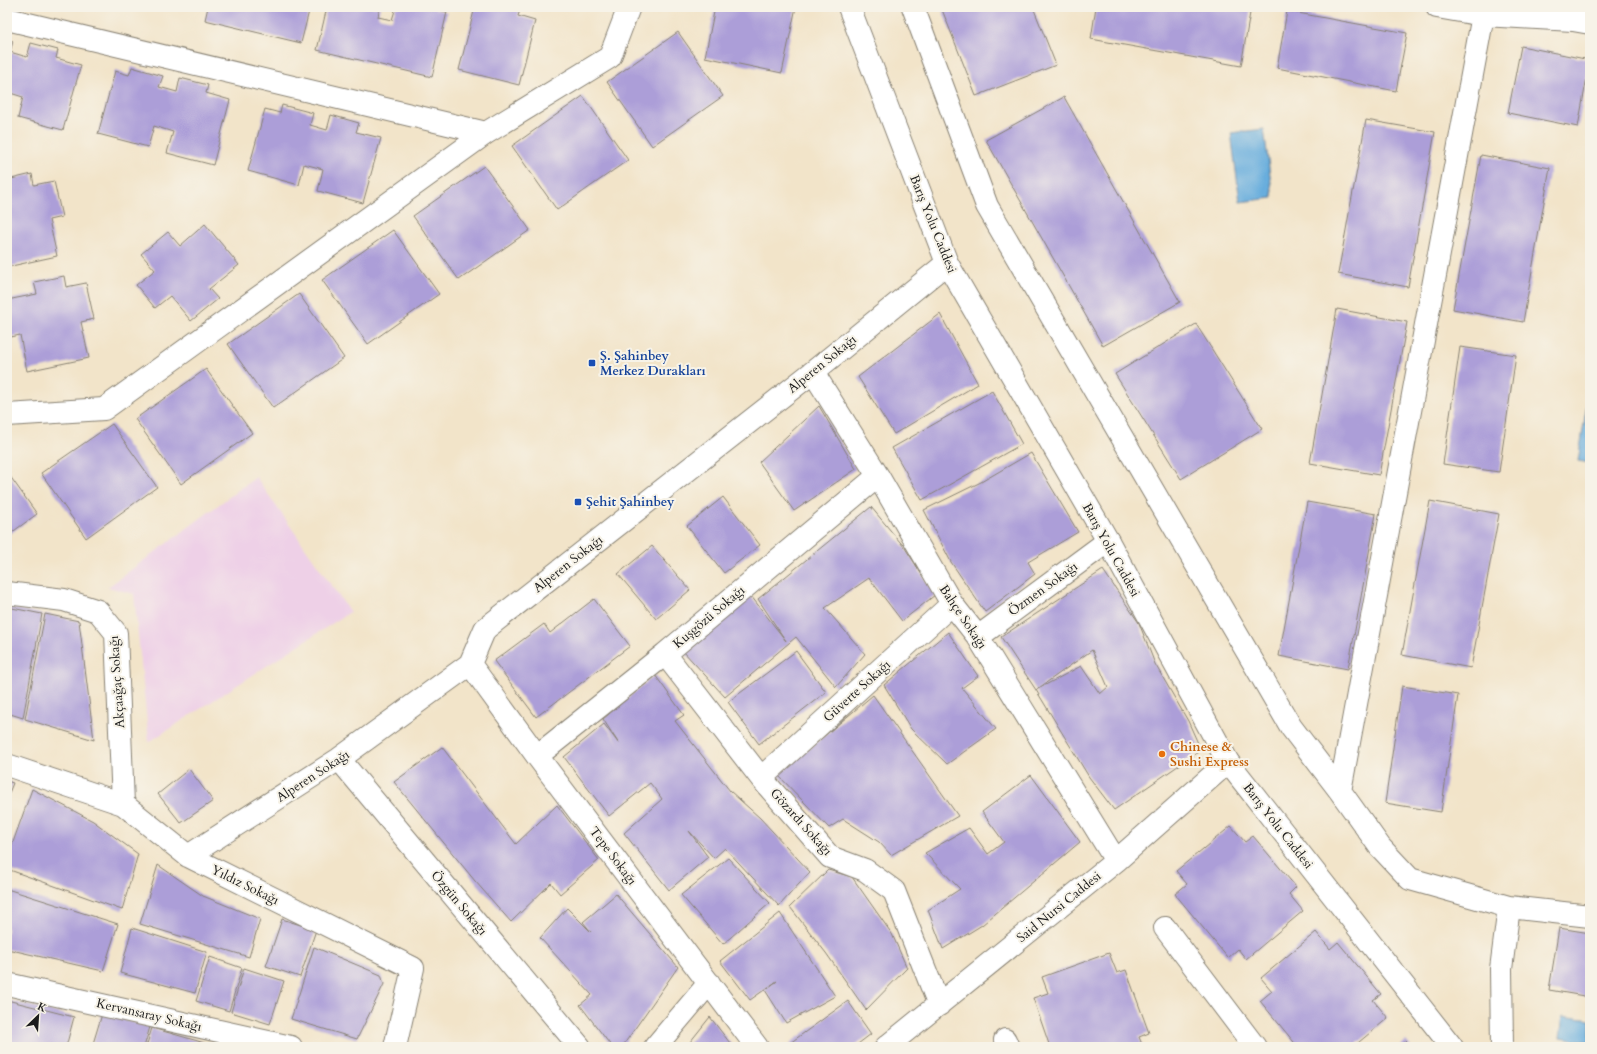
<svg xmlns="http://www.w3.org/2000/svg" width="1597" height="1054" font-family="Cardo,serif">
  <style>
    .built { fill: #eed0e7 }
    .water { fill: #67addd; stroke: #42647c }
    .building { fill: #ac9ed8; fill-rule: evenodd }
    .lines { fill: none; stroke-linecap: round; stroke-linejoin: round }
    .minor-casing { stroke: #878072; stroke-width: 24 }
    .major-casing { stroke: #878072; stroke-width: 24 }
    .minor { stroke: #fff; stroke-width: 22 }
    .major { stroke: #fff; stroke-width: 22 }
    .transit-dot { fill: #1a4fb4; stroke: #f7f3e8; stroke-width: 1.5 }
    .food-dot { fill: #e8710a; stroke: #f7f3e8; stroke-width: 1.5 }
    .labels { text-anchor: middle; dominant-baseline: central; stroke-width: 4; stroke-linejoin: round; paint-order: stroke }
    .street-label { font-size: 13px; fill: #1c1c1c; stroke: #f7f3e8 }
    .transit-label { font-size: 13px; font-weight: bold; fill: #164399; stroke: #f7f3e8; text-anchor: start }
    .food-label { font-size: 13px; font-weight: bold; fill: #c56008; stroke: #f7f3e8; text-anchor: start }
  </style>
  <rect width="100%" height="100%" fill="#f7f3e8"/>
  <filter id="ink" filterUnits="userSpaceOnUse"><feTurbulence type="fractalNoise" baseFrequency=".025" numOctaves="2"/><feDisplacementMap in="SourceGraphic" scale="8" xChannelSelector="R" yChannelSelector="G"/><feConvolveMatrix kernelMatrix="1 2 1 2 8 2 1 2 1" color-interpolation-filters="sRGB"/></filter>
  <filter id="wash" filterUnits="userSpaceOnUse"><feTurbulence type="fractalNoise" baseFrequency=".012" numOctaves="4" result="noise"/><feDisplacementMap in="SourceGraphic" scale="16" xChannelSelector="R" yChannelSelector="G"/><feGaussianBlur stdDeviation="0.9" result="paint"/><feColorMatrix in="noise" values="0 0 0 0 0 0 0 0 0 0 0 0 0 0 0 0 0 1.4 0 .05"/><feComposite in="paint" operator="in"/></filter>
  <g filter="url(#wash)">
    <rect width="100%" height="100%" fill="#f2e4c9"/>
    <path class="built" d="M256 477 350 612 149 742 134 594 108 587Z"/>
    <path class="water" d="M1264 129 1273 198 1240 202 1231 133Z
      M1589 391H1590V463L1578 461Z
      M1563 1016 1590 1020V1042L1560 1037Z"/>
    <g id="blocks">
      <path class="building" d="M208 7H294L309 11 301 43 205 20Z
        M327 7H380L378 17 392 20 396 7H435V9L447 12 432 77 317 50Z
        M475 7H509L520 10 518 16 535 21 519 85 459 70Z
        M715 7H796L782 73 705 57Z
        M941 7H1033L1056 65 976 96Z
        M1096 7H1251L1241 66 1091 39Z
        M1287 11 1407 33 1396 91 1277 68Z
        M678 32 723 96 652 146 607 82Z
        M7 39 13 41 10 52 27 57 31 43 58 50 56 58 81 65 63 130 18 118 23 97 7 92Z
        M1521 46 1590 60 1578 127 1508 113Z
        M132 67 163 76 159 87 177 92 180 78 208 85 206 93 230 100 213 165 167 153 173 132 154 126 148 147 98 134 115 71 129 75Z
        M583 96 628 160 557 210 512 146Z
        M1064 97 1180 302 1103 346 986 140Z
        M282 105 313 113 310 125 327 130 331 115 359 123 356 132 381 138 363 203 318 191 323 169 304 164 299 185 248 171 265 109 280 113Z
        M1366 120 1435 132 1408 287 1338 274Z
        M1481 155 1550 168 1523 322 1453 309Z
        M484 166 530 230 459 280 413 216Z
        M32 174 34 185 54 181 62 217 49 220 57 256 7 267V180Z
        M205 224 239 265 209 289 218 299 191 321 170 296 155 308 136 285 155 270 141 254 168 232 180 246Z
        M393 230 439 294 368 344 322 280Z
        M64 276 66 287 86 283 94 319 81 322 89 358 27 371 20 335 11 337 7 320V300L37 294 34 282Z
        M299 294 344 358 273 408 228 344Z
        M1337 309 1407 322 1379 475 1310 463Z
        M940 314 978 384 894 434 858 377Z
        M1196 324 1262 429 1181 479 1115 374Z
        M1460 347 1516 355 1499 472 1443 464Z
        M206 369 252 433 181 484 135 419Z
        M992 391 1022 444 922 500 892 448Z
        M819 406 856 469 794 511 759 462Z
        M112 424 157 487 86 538 41 473Z
        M1031 453 1078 532 1028 562 1035 574 985 612 951 562 924 510 981 482Z
        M7 472 37 514 7 536Z
        M723 497 760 545 724 573 687 526Z
        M1430 501 1499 514 1471 668 1402 655Z
        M1307 502 1376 514 1348 669 1279 656Z
        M871 507 905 548 935 595 902 621 869 578 825 608 865 654 836 687 796 637 725 697 683 651 751 596 786 641 758 599Z
        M652 546 690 590 656 619 618 574Z
        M1103 570 1139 623 1155 664 1188 721 1201 750 1114 810 1089 777 1036 690 1001 637ZM1092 650 1108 687 1100 694 1081 666 1036 690Z
        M594 599 630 646 536 717 494 661 544 624 550 633Z
        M7 607 42 614 23 718 7 713Z
        M45 614 79 621 94 740 25 719Z
        M948 632 978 676 962 688 996 729 947 764 911 729 884 685Z
        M796 651 826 692 759 744 728 702Z
        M655 675 684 715 675 721 730 791 760 818 810 872 779 906 725 848 714 858 689 831 708 857 669 890 624 833 662 799 657 792 650 783 609 816 564 757 604 724 619 744 603 719Z
        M1402 686 1458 695 1441 812 1385 803Z
        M873 695 958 816 891 855 879 842 843 819 829 828 778 775Z
        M442 747 516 844 557 805 599 860 560 894 551 883 511 922 475 881 394 782Z
        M189 769 213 801 181 823 158 794Z
        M1031 775 1080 842 982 925 943 949 928 910 960 889 925 853 969 828 988 854 1004 842 982 812Z
        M7 781 13 783 7 798Z
        M32 789 93 821 138 854 122 910 7 869V859Z
        M1231 826 1245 842 1253 836 1296 887 1289 894 1303 911 1246 959 1238 949 1228 958 1175 894 1187 884 1176 871Z
        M728 858 770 903 723 944 681 895Z
        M158 865 203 896 260 919 249 957 140 924Z
        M828 870 852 877 892 934 907 968 866 1010 826 953 790 907Z
        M7 889 118 924 103 971 7 949Z
        M616 894 678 967 622 1047H612L580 1005 592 995 540 938 567 908 591 932 583 922Z
        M780 913 835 996 786 1023 765 990 777 981 750 1000 720 961Z
        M282 919 316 930 300 977 266 966Z
        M132 928 207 952 195 993 120 973Z
        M1559 928 1590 933V997L1549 990Z
        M1316 932 1330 949 1338 942 1381 994 1373 1000 1388 1018 1353 1047H1298L1260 1001 1272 991 1261 978Z
        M314 947 381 975 384 984 357 1039 291 1019Z
        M1109 953 1117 973 1126 970 1149 1033 1139 1037 1143 1047H1050L1033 998 1048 993 1042 977Z
        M210 957 242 968 229 1011 196 1001Z
        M244 968 284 981 270 1024 231 1012Z
        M7 1000 74 1017 66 1047H7Z
        M848 1001 871 1034 854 1047H793L790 1043Z
        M102 1014 150 1027 144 1047H92Z
        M710 1017 733 1047H686Z
        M152 1028 205 1043 204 1047H146Z
        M1406 1041 1411 1047H1399Z
        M208 1043 222 1047H207Z"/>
    </g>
  </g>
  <g filter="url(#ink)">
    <use href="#blocks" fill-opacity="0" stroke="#878072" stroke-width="1"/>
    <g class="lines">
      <g class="minor-casing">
        <path id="minor" d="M913 7 987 206 1291 727 1340 791
          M1437 7 1483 15 1573 20 1590 23
          M1483 15 1340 791 1380 847 1410 879 1509 907 1590 916
          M7 19 486 133
          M813 372 878 476 952 604 978 637 1116 861
          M7 415 104 409 486 133 610 57 629 7
          M7 593 64 600 98 611 116 633 123 804
          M978 637 1108 541
          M665 654 761 778 830 857 865 870 894 891 939 1005
          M470 664 537 756 757 1047
          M537 756 665 654 878 476
          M339 759 580 1047
          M7 765 123 804 188 856 413 968 395 1047
          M761 778 952 604
          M188 856 339 759 470 664 485 629 813 372 947 263
          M1165 928 1255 1047
          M7 984 291 1047
          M1005 1040 1008 1047
          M655 1047 709 983
          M886 1047 1116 861 1228 762
          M1502 1047 1501 969 1509 907"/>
      </g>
      <g class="major-casing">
        <path id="major" d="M849 7 947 263 1108 541 1228 762 1452 1047"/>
      </g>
      <use href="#minor" class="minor"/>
      <use href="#major" class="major"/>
    </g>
  </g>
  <g class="transit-dot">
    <rect x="588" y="359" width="8" height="8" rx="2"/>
    <rect x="574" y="498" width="8" height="8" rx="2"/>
  </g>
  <circle class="food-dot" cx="1162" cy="754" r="4"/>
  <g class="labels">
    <g class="street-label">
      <text transform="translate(933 224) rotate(68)">Barış Yolu Caddesi</text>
      <text transform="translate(822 364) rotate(-39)">Alperen Sokağı</text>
      <text transform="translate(1111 550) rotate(61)">Barış Yolu Caddesi</text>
      <text transform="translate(568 564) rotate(-38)">Alperen Sokağı</text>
      <text transform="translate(1043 589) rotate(-36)">Özmen Sokağı</text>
      <text transform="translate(709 617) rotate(-40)">Kuşgözü Sokağı</text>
      <text transform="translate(963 617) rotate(56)">Bahçe Sokağı</text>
      <text transform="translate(117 682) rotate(-94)">Akçaağaç Sokağı</text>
      <text transform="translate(857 691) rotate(-42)">Güverte Sokağı</text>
      <text transform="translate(313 776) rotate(-33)">Alperen Sokağı</text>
      <text transform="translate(801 822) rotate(48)">Gözardı Sokağı</text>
      <text transform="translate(1278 826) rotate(52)">Barış Yolu Caddesi</text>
      <text transform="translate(613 856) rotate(53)">Tepe Sokağı</text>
      <text transform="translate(245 885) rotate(26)">Yıldız Sokağı</text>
      <text transform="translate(459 903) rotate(50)">Özgün Sokağı</text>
      <text transform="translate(1059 907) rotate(-39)">Said Nursi Caddesi</text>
      <text transform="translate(149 1015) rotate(13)">Kervansaray Sokağı</text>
    </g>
    <g class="transit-label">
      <text x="600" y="356">Ş. Şahinbey<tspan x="600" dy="15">Merkez Durakları</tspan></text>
      <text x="586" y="502">Şehit Şahinbey</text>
    </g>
    <g class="food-label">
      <text x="1170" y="747">Chinese &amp;<tspan x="1170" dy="15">Sushi Express</tspan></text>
    </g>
  </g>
  <rect width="1597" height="1054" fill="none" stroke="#f7f3e8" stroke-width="24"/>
  <g transform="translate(38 1016) rotate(25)" stroke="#f7f3e8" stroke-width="3" paint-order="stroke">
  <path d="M0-3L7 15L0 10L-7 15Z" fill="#1c1c1c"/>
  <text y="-6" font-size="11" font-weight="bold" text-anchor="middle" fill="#1c1c1c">K</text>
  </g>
</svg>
